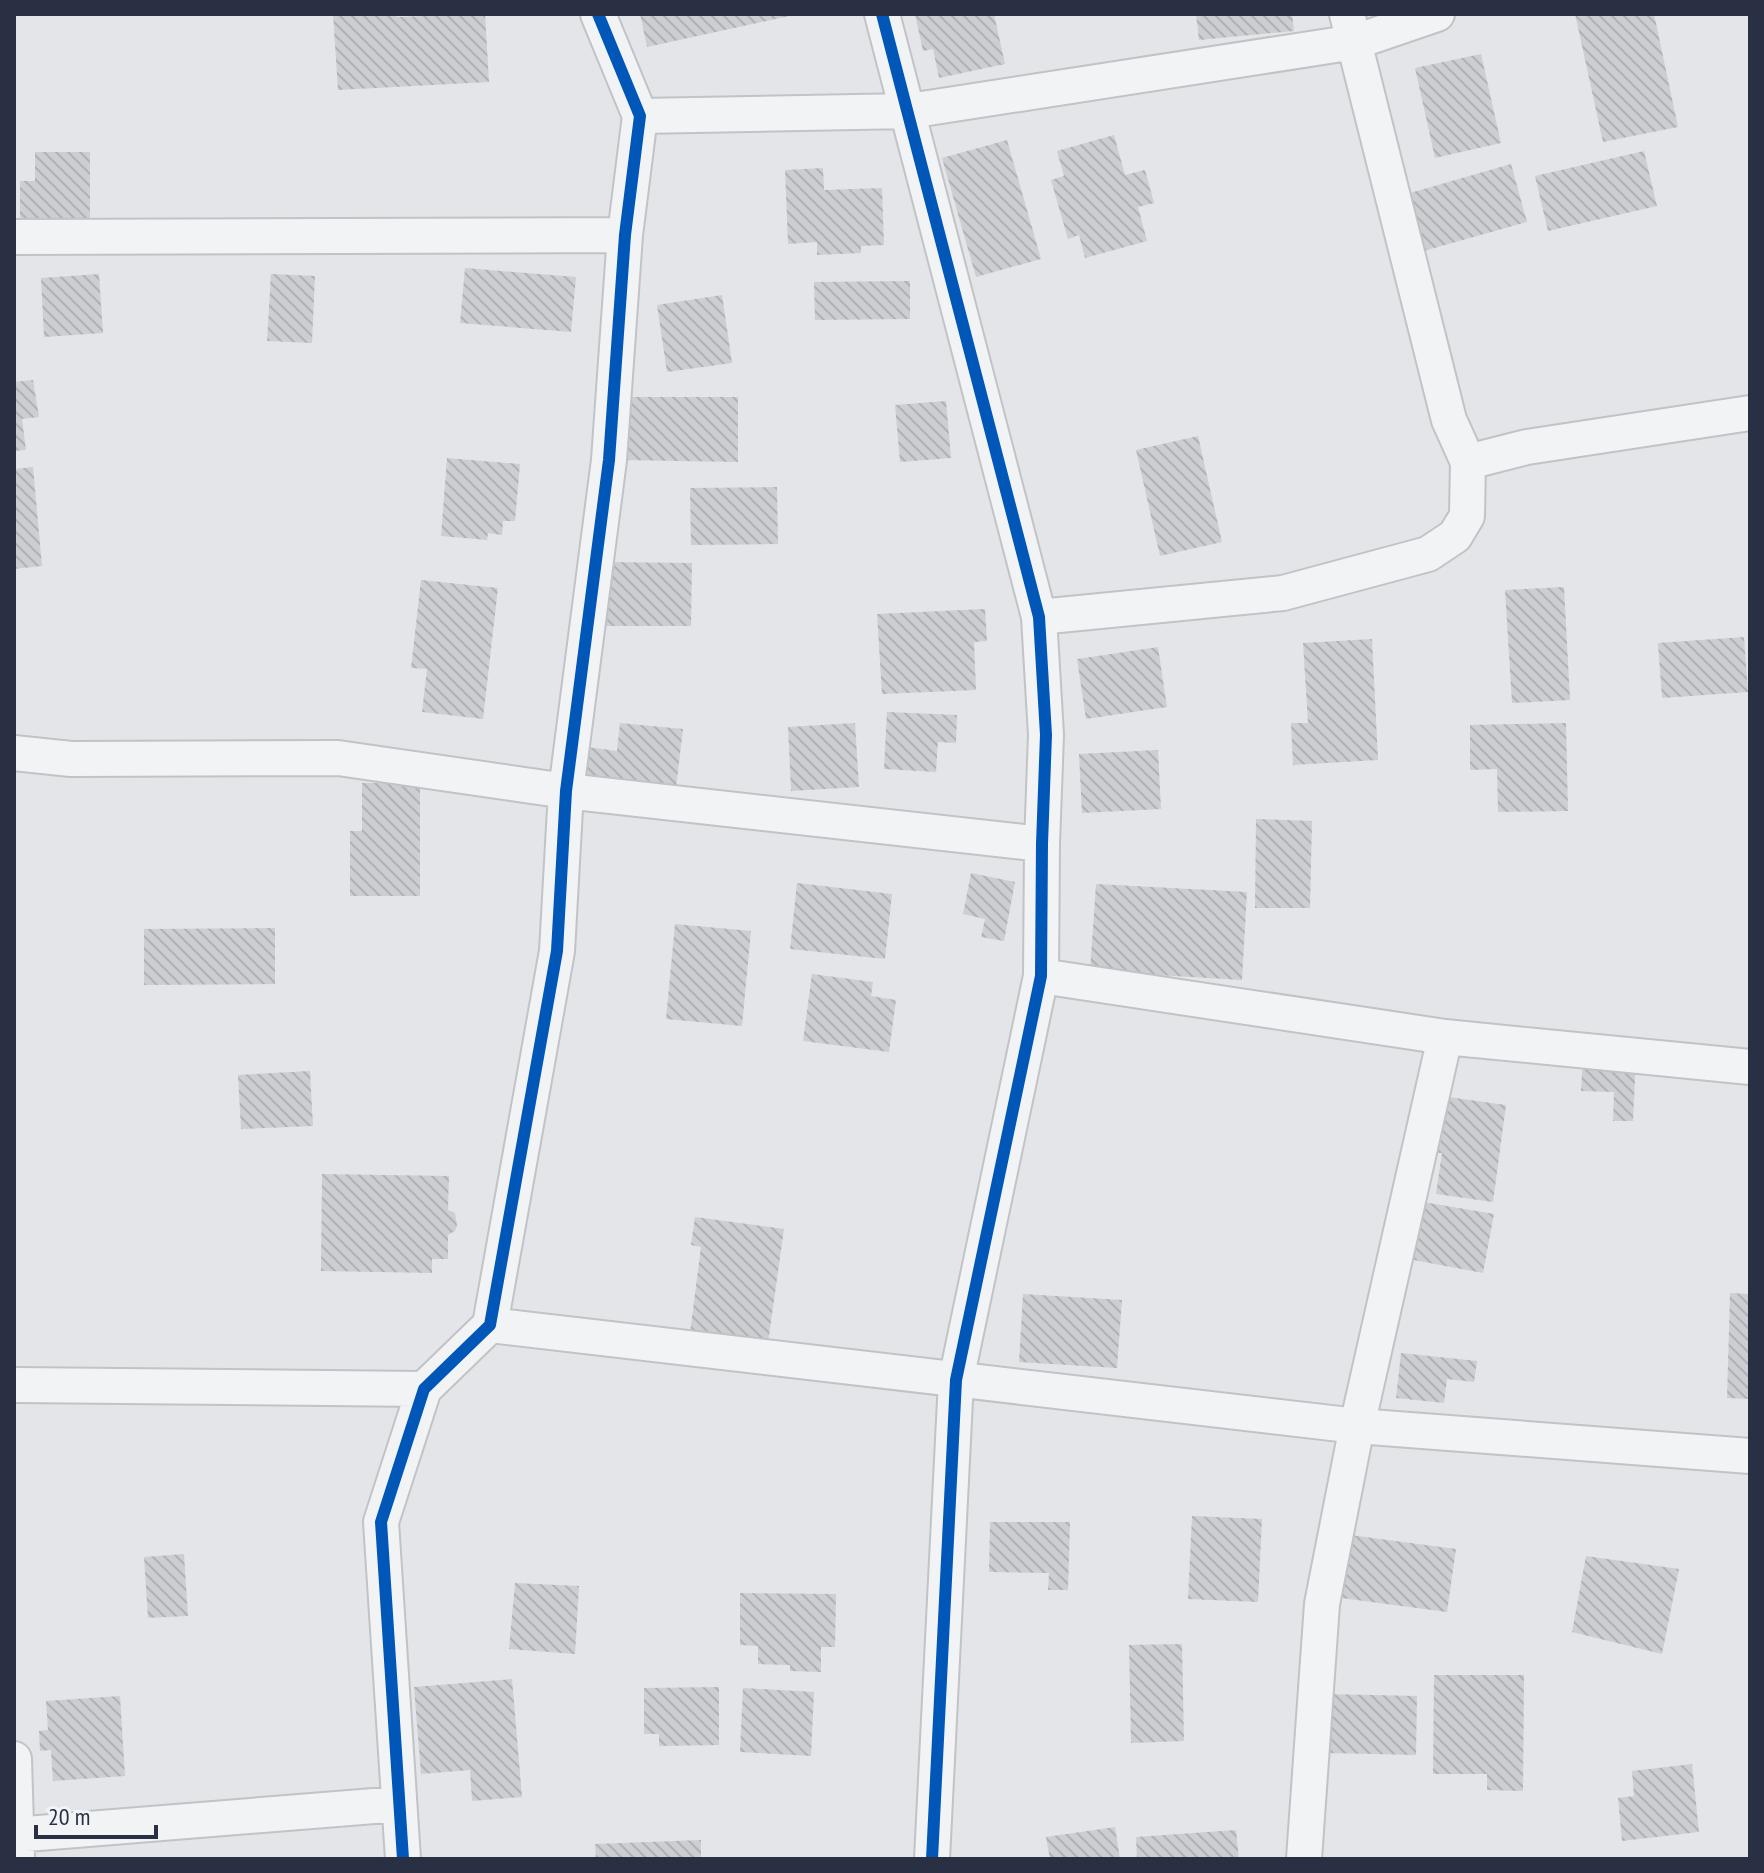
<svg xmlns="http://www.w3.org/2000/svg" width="1764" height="1873" font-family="'PT Sans Narrow',sans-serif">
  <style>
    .building { fill: url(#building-back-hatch) }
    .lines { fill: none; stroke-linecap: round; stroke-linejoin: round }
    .street-casing { stroke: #c1c3c6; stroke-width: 38 }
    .street { stroke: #f2f3f5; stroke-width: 34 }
    .cycleway-casing { stroke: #f1f3f7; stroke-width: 17 }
    .cycleway { stroke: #0057b8; stroke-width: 12 }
  </style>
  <defs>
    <pattern id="building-back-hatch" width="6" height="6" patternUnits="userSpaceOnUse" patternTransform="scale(2)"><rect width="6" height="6" fill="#cdced2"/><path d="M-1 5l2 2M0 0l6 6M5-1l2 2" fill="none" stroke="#b0b1b6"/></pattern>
  </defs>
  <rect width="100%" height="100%" fill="#e3e5e8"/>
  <path class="building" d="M333 14H396L397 17 485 14 489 82 338 90Z
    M640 14H793L794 15 647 47Z
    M915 14H994L1005 64 939 78 933 49 923 51Z
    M1196 14H1292L1294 31 1199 40Z
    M1575 14H1654L1678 127 1603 142Z
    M1481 54 1501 143 1435 158 1415 68Z
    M1114 135 1125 175 1145 170 1154 203 1138 207 1147 241 1085 258 1079 235 1068 239 1051 180 1064 176 1057 151Z
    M1007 140 1041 259 976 277 942 158Z
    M1644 151 1657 206 1548 231 1535 176Z
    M35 152H90V234L20 233V181H35Z
    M1511 164 1527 222 1413 254 1396 197Z
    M823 168 824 190 882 188 884 245 861 246V253L817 255V242L788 244 785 170Z
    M465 268 576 277 571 332 460 323Z
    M99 274 103 333 44 337 41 278Z
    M271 274 315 276 312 343 267 341Z
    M910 281V319L815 320 814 282Z
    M722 295 732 363 667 372 657 305Z
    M33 380 39 417 22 419 26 450 14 451V382Z
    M623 397H738V462L623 460Z
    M946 401 951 458 900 462 895 405Z
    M1198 436 1222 542 1160 556 1136 450Z
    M447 458 520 464 515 521H503L502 535 488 533 487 540 441 536Z
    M33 467 42 566 14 569V469Z
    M777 487 778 544 691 545 690 488Z
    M603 562 692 563 691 626H603Z
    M421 580 498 588 483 719 422 712 427 669 411 668Z
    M1564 587 1570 700 1512 703 1505 590Z
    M985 609 987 641 974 642 976 690 882 694 877 614Z
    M1744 637 1748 692 1662 698 1658 643Z
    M1372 639 1378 760 1293 765 1291 723H1308L1303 643Z
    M1158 647 1167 707 1086 719 1077 659Z
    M887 712 957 715 956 743 938 742 936 772 884 769Z
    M620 723 683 729 675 796 582 786 587 747 617 751Z
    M855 723 859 787 791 791 788 727Z
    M1566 723 1568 811 1498 812 1497 769 1470 770V725Z
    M1158 750 1161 809 1082 813 1079 754Z
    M362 783H420V896H350V831H362Z
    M1256 819 1312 821 1310 908H1255Z
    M971 873 1015 882 1004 941 981 937 985 919 963 914Z
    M797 883 892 894 885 959 790 949Z
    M1096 884 1247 892 1242 980 1090 971Z
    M675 924 751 931 742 1026 666 1019Z
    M275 928V984L144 985V929Z
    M812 974 873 982 871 996 896 1000 889 1052 803 1041Z
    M1583 1057 1636 1059 1633 1121H1613L1614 1092 1581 1091Z
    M310 1071 313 1126 241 1129 238 1075Z
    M1441 1096 1506 1105 1493 1202 1436 1194 1442 1153H1433Z
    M322 1174 449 1176 448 1210 455 1213 457 1225 455 1231 448 1235V1259H432V1273L321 1271Z
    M1417 1201 1494 1214 1483 1273 1408 1259Z
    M695 1217 784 1229 768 1343 690 1333 701 1247 691 1245Z
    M1730 1293 1750 1294V1399L1727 1398Z
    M1023 1294 1122 1300 1117 1368 1019 1362Z
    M1401 1353 1477 1361 1474 1382 1447 1379 1444 1403 1396 1398Z
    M1192 1516 1262 1519 1258 1602 1188 1599Z
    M990 1522H1070L1068 1590H1048L1049 1573 989 1572Z
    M1350 1535 1456 1549 1447 1612 1341 1598Z
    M184 1554 188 1616 148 1618 144 1557Z
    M1586 1556 1679 1569 1662 1654 1572 1632Z
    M515 1583 579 1586 575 1654 509 1649Z
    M740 1593 836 1594 835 1647H821V1672L790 1671V1665L758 1664V1646L740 1645Z
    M1182 1644 1184 1741 1131 1743 1129 1645Z
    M1434 1675H1524L1523 1791 1487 1790V1774H1433Z
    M512 1679 522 1797 472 1801 470 1770 421 1774 414 1687Z
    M719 1687V1745L659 1746V1734H644V1688Z
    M743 1688 814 1692 811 1756 740 1752Z
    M1327 1694 1417 1696 1416 1755 1326 1753Z
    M120 1696 125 1776 53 1781 51 1750 40 1751 39 1731 48 1730 46 1701Z
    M1692 1764 1699 1832 1622 1841 1618 1798 1634 1796 1632 1771Z
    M1115 1827 1120 1859H1050L1046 1837Z
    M1236 1830 1239 1859H1137L1136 1837Z
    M701 1840V1859H596L595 1844Z"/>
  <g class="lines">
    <g class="street-casing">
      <path id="street" d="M882 14 1039 617 1046 735 1042 844 1041 976 956 1380 932 1859
        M1347 14 1449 420 1468 462
        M640 116 909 111 1355 42 1437 14
        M14 237 625 235
        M1039 617 1283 593 1428 554 1455 536 1467 516 1468 462 1527 447 1750 413
        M14 753 71 759 338 758 566 791 1042 844
        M1041 976 1445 1037 1750 1067
        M490 1325 1357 1426 1750 1456
        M14 1385 424 1389
        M14 1759 17 1859
        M14 1835 399 1804
        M403 1859 381 1522 424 1389 490 1325 557 951 566 791 609 460 625 235 640 116 598 14
        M1304 1859 1322 1604 1357 1426 1445 1037"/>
    </g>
    <use href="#street" class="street"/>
    <g class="cycleway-casing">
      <path id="cycleway" d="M882 14 1039 617 1046 735 1042 844 1041 976 956 1380 932 1859
        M403 1859 381 1522 424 1389 490 1325 557 951 566 791 609 460 625 235 640 116 598 14"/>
    </g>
    <use href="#cycleway" class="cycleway"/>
  </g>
  <rect width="1764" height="1873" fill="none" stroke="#293043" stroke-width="32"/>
  <path d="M36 1825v12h120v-12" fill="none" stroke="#293043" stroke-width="4"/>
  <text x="48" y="1825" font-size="24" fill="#293043" stroke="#f1f3f7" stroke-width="6" paint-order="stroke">20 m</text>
</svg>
